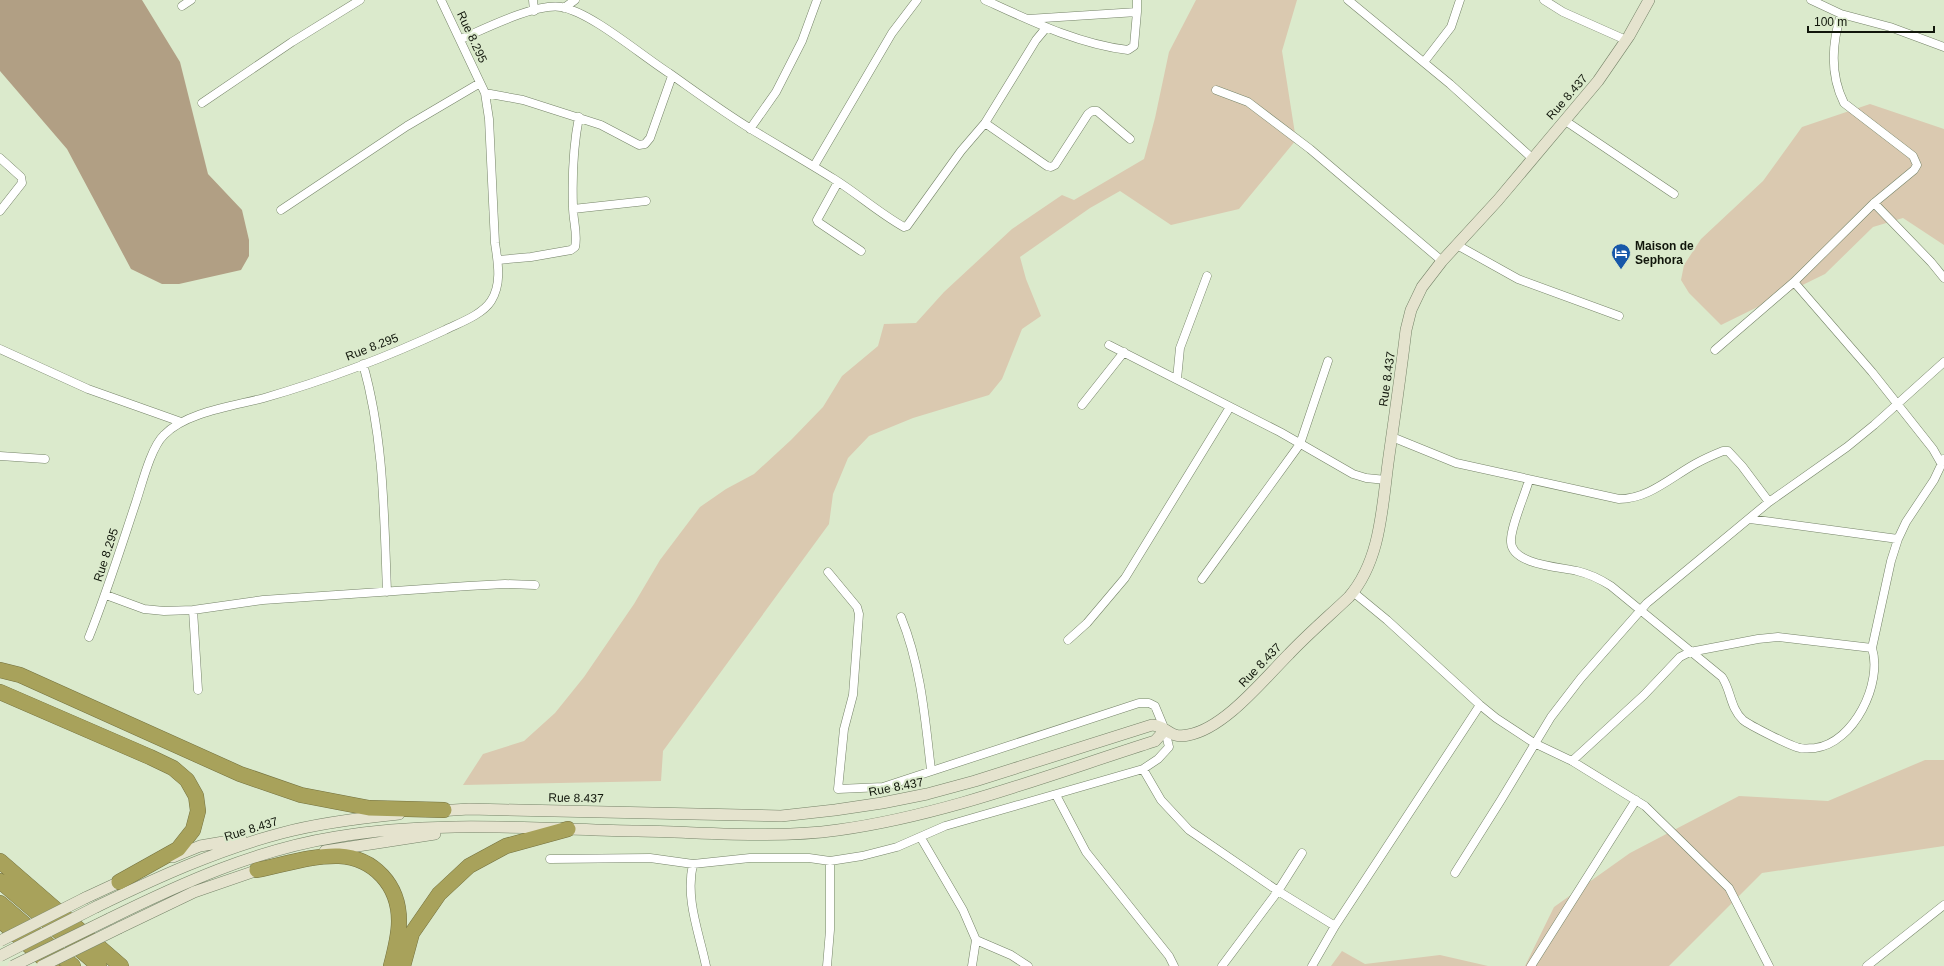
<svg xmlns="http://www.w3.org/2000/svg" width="1944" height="966" font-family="Arial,sans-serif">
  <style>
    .green { fill: #dac9b0 }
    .forest { fill: #b19f84 }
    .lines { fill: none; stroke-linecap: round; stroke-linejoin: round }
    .street-casing { stroke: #758368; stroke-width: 9 }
    .secondary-casing { stroke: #758368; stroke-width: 12 }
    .highway-casing { stroke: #73713f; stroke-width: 16 }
    .street { stroke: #fff; stroke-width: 8 }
    .secondary { stroke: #e5e3ce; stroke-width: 11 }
    .highway { stroke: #a8a25b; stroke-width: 15 }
    .secondary-bridge-casing { stroke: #758368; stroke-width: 12; stroke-linecap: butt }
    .secondary-bridge { stroke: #e5e3ce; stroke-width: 11 }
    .labels { text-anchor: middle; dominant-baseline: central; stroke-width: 4; stroke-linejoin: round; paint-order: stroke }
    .street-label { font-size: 12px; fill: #11160b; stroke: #dbeacc }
    .poi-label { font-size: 12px; font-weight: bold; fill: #11160b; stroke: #dbeacc; text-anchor: start }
  </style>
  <rect width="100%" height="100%" fill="#dbeacc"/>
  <path class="green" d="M1196 0H1297L1282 51 1296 140 1239 209 1171 225 1120 191 1090 208 1020 257 1026 279 1041 316 1022 329 1002 379 989 395 913 418 869 436 848 458 833 494 829 524 663 751 661 781 463 785 483 754 524 741 555 713 584 677 634 604 660 560 700 507 726 489 754 474 791 440 823 407 842 376 878 346 884 324 916 323 944 292 1012 229 1062 195 1074 200 1144 159 1155 118 1169 52Z
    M1870 104 1944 129V245L1903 218 1873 227 1825 274 1721 325 1689 293 1681 280 1684 265 1701 239 1763 181 1802 127Z
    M1925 760H1944V846L1762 873 1669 966H1525L1554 907 1630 853 1739 796 1828 801Z
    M1342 951 1365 964 1440 955 1488 966H1331Z"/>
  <path class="forest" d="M0 0H142L180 62 208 174 242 210 249 240V256L241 270 179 284H162L131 269 67 149 0 71Z"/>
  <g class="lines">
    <g class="street-casing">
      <path id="street" d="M533 0 534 11
        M985 0C1031 21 1078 44 1128 50L1134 46 1137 12
        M1348 0 1450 84 1532 158
        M1544 0 1563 12 1626 40
        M1811 0 1841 14 1890 27 1944 47
        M182 6 191 0
        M564 8 575 0
        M1028 19 1137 12V0
        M461 39C484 29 536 3 561 7 591 12 642 56 669 73 696 92 723 112 751 129 779 146 807 162 834 179 858 194 879 213 904 227L907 226 961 151 985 123 1036 40 1046 28
        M1424 62 1451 27 1460 0
        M1216 90 1248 102 1310 149 1442 261
        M485 93 523 100 601 125 639 145 645 144 650 138 672 76
        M202 103 292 42 360 0
        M1564 120 1674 194
        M985 123 1047 166 1051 167 1055 165 1088 114 1092 111H1097L1130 139
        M750 129 776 92 802 41 817 0
        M0 158 21 177 22 183 0 211
        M814 166 892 33 917 0
        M838 182 817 220 818 222 861 251
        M1874 203 1931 262 1944 278
        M573 209 646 201
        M281 210 407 126 480 83
        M1457 245 1518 279 1619 316
        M498 260 531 257 571 250 575 247C578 234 573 221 573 207 572 177 573 147 579 117
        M1794 282 1872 372 1933 449 1941 463
        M1109 345 1280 432 1353 474 1366 478 1386 480
        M0 349 88 389 181 422
        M1715 350 1794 282 1874 203 1914 170 1917 165 1913 156 1844 103C1830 75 1832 43 1841 14
        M363 364C384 438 384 515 387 592
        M1177 379 1180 348 1207 276
        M1082 405 1124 352
        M1392 437 1456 463 1619 499C1648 499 1670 478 1695 464 1704 459 1713 455 1723 451H1728L1742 466 1769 502
        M0 456 45 459
        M1529 480C1525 495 1510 528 1511 542 1512 565 1561 567 1577 571 1590 574 1600 579 1611 586L1722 677C1731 690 1730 708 1743 720 1749 725 1792 747 1800 748 1804 749 1810 748 1815 748 1854 743 1883 683 1872 648
        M1750 519 1898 539
        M1202 579 1300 444 1328 361
        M1353 592 1387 620 1480 705 1496 718 1534 743 1572 761 1645 806 1729 888 1769 966
        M106 595 144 609 164 611 193 610 263 600 468 586 505 584 535 585
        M193 610 198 690
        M901 617C921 666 925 718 931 770
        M89 637C107 592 121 547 136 502 142 484 151 447 164 435 186 412 234 406 264 398 326 380 387 357 445 330 459 323 482 315 491 301 502 284 498 263 495 243L489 119 485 93 441 0
        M1068 640 1087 623 1125 578 1230 407
        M1572 761 1644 695 1680 657 1690 652 1758 639 1778 637 1872 648 1891 561 1898 539 1906 522 1934 480 1944 459
        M1143 769 1161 800 1189 830 1278 891 1335 926
        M1056 795 1086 852 1169 956 1174 966
        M921 838 963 910 976 940 972 966
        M550 859 650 858 693 864 750 858H809L830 861 862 856 897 847 945 826 1143 769 1158 759 1169 747 1165 730 1155 706 1149 703H1139L883 787 838 789 844 729 853 695 859 614 857 607 828 572
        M693 864C685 899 699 932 706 966
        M1455 873 1501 800 1551 717 1581 678 1647 603 1769 502 1847 447 1874 425 1944 362
        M976 940 1011 955 1028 966
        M827 966 830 930V861
        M1222 966 1278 891 1302 853
        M1312 966 1335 926 1480 705
        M1531 966 1636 800
        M1867 966 1944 905"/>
    </g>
    <g class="secondary-casing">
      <path id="secondary" d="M438 811 469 809 781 816 835 810 882 803 927 794 975 781 1152 725C1168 726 1168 739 1188 735 1224 729 1264 679 1289 654 1308 634 1329 616 1349 597 1382 559 1382 504 1389 456 1395 414 1401 372 1406 330L1411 310 1422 287 1442 261 1498 200 1598 81 1629 36 1649 0
        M325 851 435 834
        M173 857 200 846 241 839
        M85 898 126 879
        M96 907C156 878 217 850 282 833 319 823 360 818 399 814
        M109 919C182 883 255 850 336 837 433 820 540 829 638 831 702 832 775 839 838 830 946 815 1051 774 1155 741L1165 730
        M119 928 194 892 264 868"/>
    </g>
    <g class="highway-casing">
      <path id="highway" d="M0 670 20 675 240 774 301 795 369 808 444 810
        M0 692 150 757 173 768 187 780 196 796 198 811 193 830 178 849 119 882
        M0 861 121 966
        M257 870C283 865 312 855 339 856 374 858 399 885 399 921 399 936 395 951 391 966
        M0 881 99 966
        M0 903 73 966
        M0 920 52 966
        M403 966 412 933 439 894 469 866 506 846 568 829"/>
    </g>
    <use href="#street" class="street"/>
    <use href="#secondary" class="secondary"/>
    <use href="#highway" class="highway"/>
    <g class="secondary-bridge-casing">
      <path id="secondary-bridge" d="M0 941 85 898
        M0 956 96 907
        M13 966 109 919
        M42 966 119 928"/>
    </g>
    <use href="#secondary-bridge" class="secondary-bridge"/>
  </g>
  <defs>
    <g id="hotel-pin" transform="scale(1)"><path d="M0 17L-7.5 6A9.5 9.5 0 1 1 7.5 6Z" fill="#1758a9" stroke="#dbeacc"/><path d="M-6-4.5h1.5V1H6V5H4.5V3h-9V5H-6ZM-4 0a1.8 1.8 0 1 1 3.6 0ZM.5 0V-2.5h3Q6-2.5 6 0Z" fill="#fff"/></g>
  </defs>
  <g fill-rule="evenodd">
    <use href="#hotel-pin" x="1621" y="253"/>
  </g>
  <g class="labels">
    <g class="street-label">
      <text transform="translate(472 37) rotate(65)">Rue 8.295</text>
      <text transform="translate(1567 97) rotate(-49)">Rue 8.437</text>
      <text transform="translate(372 347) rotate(-21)">Rue 8.295</text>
      <text transform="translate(1387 379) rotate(-82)">Rue 8.437</text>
      <text transform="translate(106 555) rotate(-72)">Rue 8.295</text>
      <text transform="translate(1260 665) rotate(-46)">Rue 8.437</text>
      <text transform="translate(896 787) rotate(-11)">Rue 8.437</text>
      <text transform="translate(576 798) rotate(1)">Rue 8.437</text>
      <text transform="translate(251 829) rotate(-17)">Rue 8.437</text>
    </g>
    <g class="poi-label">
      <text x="1635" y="246">Maison de<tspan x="1635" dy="14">Sephora</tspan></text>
    </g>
  </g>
  <path d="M1808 26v6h126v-6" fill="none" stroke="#11160b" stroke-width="2"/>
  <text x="1814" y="26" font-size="12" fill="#11160b" stroke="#dbeacc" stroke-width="3" paint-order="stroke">100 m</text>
</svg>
